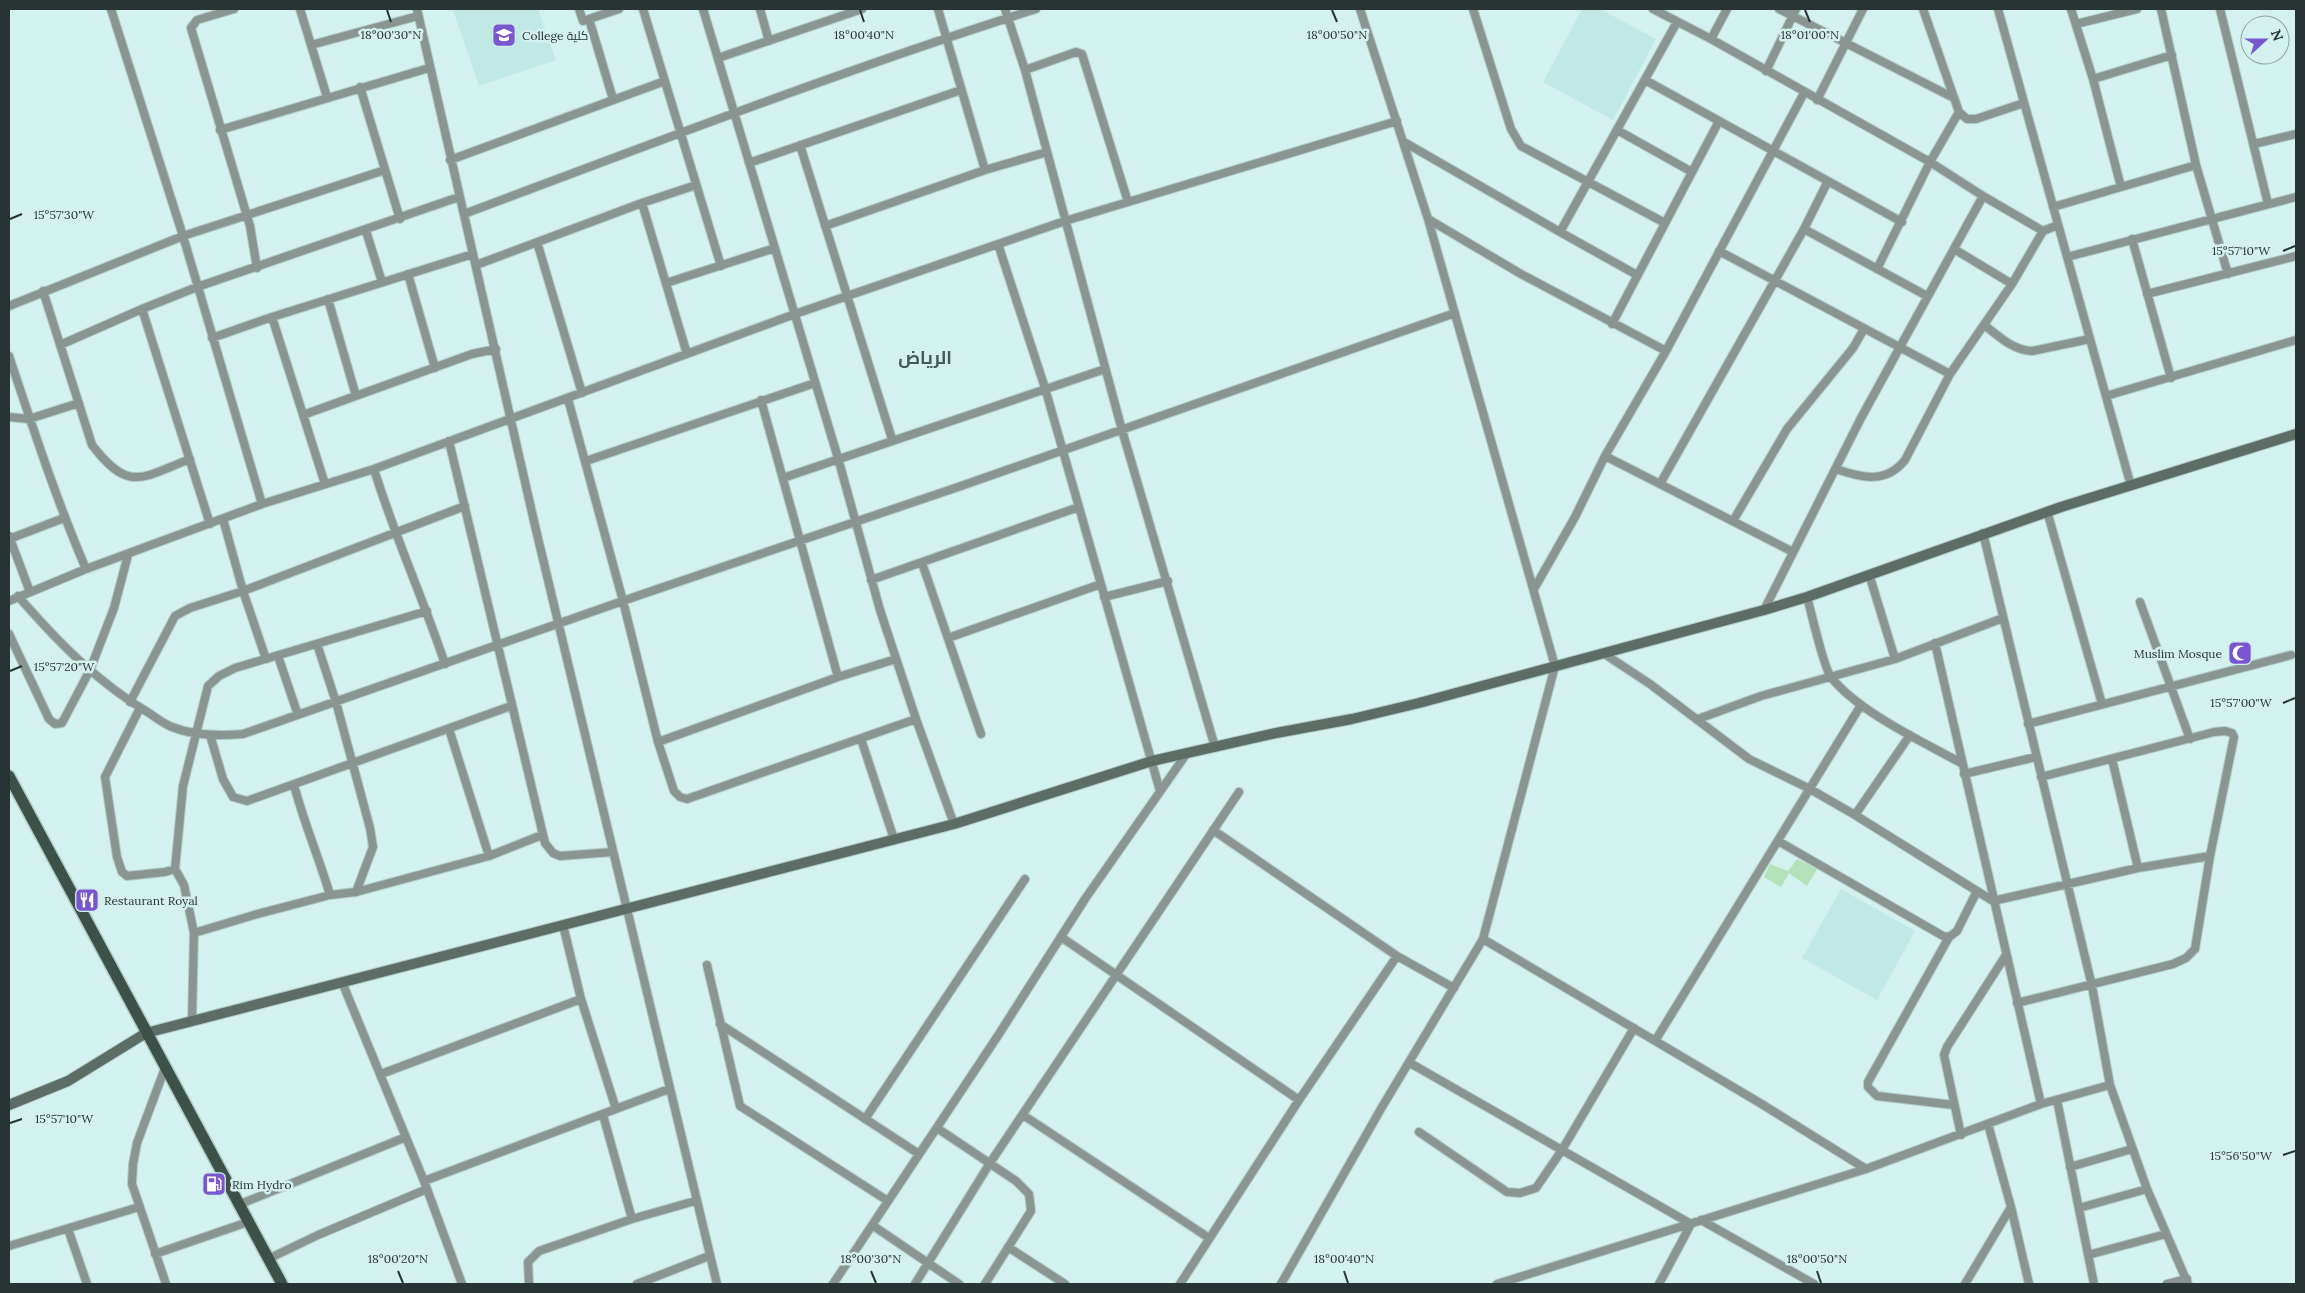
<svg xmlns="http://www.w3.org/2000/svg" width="2305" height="1293" font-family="Lora,Cairo,serif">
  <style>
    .built { fill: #c0e8e4 }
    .green { fill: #b3e2b8 }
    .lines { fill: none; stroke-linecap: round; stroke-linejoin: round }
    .street-casing { stroke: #b1cbc9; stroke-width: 10 }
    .secondary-casing { stroke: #b1cbc9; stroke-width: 12 }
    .primary-casing { stroke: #b1cbc9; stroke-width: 14 }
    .street { stroke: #8a9591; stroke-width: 8 }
    .secondary { stroke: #5d6d66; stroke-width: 10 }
    .primary { stroke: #3d5149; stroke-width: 11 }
    .ticks { fill: none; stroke: #283433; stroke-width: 2 }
    .labels { text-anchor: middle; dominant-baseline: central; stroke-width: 5; stroke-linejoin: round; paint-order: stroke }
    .poi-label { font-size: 12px; fill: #283433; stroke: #d3f1ee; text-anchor: start }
    .district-label { font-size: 18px; font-weight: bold; fill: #415b59; stroke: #d3f1ee }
    .ticks-label { font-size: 12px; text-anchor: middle; fill: #283433; stroke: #d3f1ee; stroke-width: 5; stroke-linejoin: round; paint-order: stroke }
  </style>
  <rect width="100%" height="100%" fill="#d3f1ee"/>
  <path class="built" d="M538 9 556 60 479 86 453 10Z
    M1582 9H1600L1656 39 1613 120 1543 82Z
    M1841 889 1915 931 1877 1000 1802 958Z"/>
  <path class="green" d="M1797 859 1817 869 1807 886 1789 873 1781 887 1764 877 1770 864 1788 871Z"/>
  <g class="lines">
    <g class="street-casing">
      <path id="street" d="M111 9 183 236 262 504
        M234 9 197 20 191 28 250 226 257 268
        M300 9 327 97
        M417 9 536 530 717 1284
        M579 9 583 21 619 9
        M643 9 721 266
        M703 9 838 458 880 610 916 719 954 824
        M760 9 769 41
        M938 9 985 170
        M1005 9 1025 70 1122 430 1215 747
        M1473 9 1511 129 1521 146 1665 223
        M1653 9 1711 39 1930 162 1983 196 2043 231 2058 225
        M1779 9 1954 98
        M1923 9 1959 112 1967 119H1976L2024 103
        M1998 9 2131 486
        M2071 9 2093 79 2121 187
        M2161 9 2196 165 2228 274
        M2220 9 2268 204
        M589 19 613 99
        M2076 24 2137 9
        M1711 39 1727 9
        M311 45 418 16
        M718 58 862 9
        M1025 70 1076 52 1082 54 1128 202
        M1766 71 1796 9
        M2093 79 2172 55
        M1645 80 1902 222
        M360 87 400 219
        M1817 100 1863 9
        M220 130 429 68
        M1617 130 1692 172
        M1404 142 1560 232
        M2254 144 2296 134
        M800 145 892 439
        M450 160 665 81
        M749 163 961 90
        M642 203 687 354
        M2053 207 2196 165
        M464 214C654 143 843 70 1036 9
        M1428 219 1521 274 1666 351
        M825 226 985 170 1047 152
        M1804 229 1927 296
        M366 231 382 282
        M2132 239 2171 378
        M537 242 582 393
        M998 244 1045 388 1160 791
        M1954 249 2012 284
        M1719 251 1950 374
        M2067 257 2296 197
        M476 265 642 203 696 185
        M1877 269 1930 162 1959 112
        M408 274 435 368
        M1637 275 1560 232 1677 22
        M666 283 775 248
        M43 291 92 445C129 493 141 478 190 459
        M2147 294 2296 256
        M328 299 356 396
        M9 306 183 236 385 170
        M1612 324 1719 121
        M1984 325C1999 336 2012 350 2032 351L2090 339
        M212 338 272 317
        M60 345 142 309
        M9 356C33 428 56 499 86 569
        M2106 396 2296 340
        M568 399 623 601 658 742 674 791 680 797 687 799 916 719
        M761 400 838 677
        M303 415 472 354 496 349
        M9 417 29 419 79 403
        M449 441 545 843 553 853 560 856 613 852
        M1605 456 1660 484 1804 229 1828 181
        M586 461 815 383
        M374 469C394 535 423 598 445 664
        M1836 469C1862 478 1886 484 1905 460L1950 374 2012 284 2043 231
        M783 478 1105 369
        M325 484 272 317 473 254
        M1660 484 1793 552
        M2047 511 2102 704
        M223 519 243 591 266 659
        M1733 521 1787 429 1853 348 1864 329
        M210 524 142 309 197 287 459 197
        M1983 533 2092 986 2110 1085 2147 1189 2188 1284
        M9 536 30 592
        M9 539 64 518
        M922 563 981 734
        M1869 574 1895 659
        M871 580 1079 507
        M1534 589 1575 517 1605 456 1666 351 1804 93
        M18 596C57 641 98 683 149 713 156 718 164 724 172 727 195 736 219 736 243 734L640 595 961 486 1455 313
        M1104 597 1168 581
        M1807 597C1811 611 1824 669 1831 677 1857 711 1923 742 1961 763
        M9 601 86 569 262 504 374 469 795 314 1065 221 1397 121
        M2140 602 2190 739
        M1764 610 1861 418 1983 196
        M9 634 49 719 55 724 62 723 90 670 114 608 128 555
        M948 638 1101 584
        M1935 643 2041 1104
        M317 644 336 702 370 828 373 847 356 892
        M1603 653 1650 684 1749 759 1810 789 1855 815 1993 901 2138 868 2210 856
        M278 656 298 715
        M130 702 175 616 190 608 243 591 465 506
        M140 708 105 777 117 857 122 872 127 876 165 872 175 869
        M1698 719 1761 696 1895 659 2003 618
        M2028 724 2291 655
        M449 729 489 856
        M210 735 223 779 233 797 247 801 511 706
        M861 739 894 839
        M658 742 838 677 896 659
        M2112 759 2138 868
        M1964 774 2036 757
        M294 785C304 823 319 858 330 895L356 892 489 856 542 835
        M1855 815 1910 735
        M1213 830 1397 956 1454 988
        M1778 841 1943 936 1949 937 1957 931 1977 891
        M563 925 581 999 616 1109
        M194 933 254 915 330 895
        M1061 937 1299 1100
        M1949 937 1868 1082V1087L1877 1096 1954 1105
        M1483 939 1760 1103 1866 1169
        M707 965 740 1106 888 1201
        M342 982 424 1181 462 1284
        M2017 1003 2173 964 2186 958 2195 949 2210 856 2234 737 2232 733 2225 731 2214 732 2041 777
        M192 1021 194 933 184 885 175 869 183 786 208 686 219 676 235 668 427 611
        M720 1024 919 1154
        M1655 1041 1861 705
        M1410 1063 1691 1224 1659 1284
        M165 1068 137 1143 133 1164 132 1184 166 1284
        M381 1074 581 999
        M2057 1100 2094 1284
        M603 1115 632 1219
        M1023 1115 1209 1238
        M865 1119 1025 879
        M1988 1124 2011 1207 2029 1284
        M937 1128 1016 1181 1029 1194 1031 1211 985 1284
        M1419 1132 1507 1192 1520 1193 1536 1188 1562 1150 1634 1028
        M1961 1135 1944 1055 1947 1047 2006 955
        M2070 1167 2132 1149
        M424 1181 669 1089
        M238 1205 406 1137
        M2079 1208 2147 1189
        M1701 1220 1814 1284
        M872 1225 959 1284
        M68 1229 87 1284
        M9 1246 139 1207
        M1008 1247 1065 1284
        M155 1254 248 1222
        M2088 1255 2166 1234
        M268 1259 318 1235 427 1189
        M529 1284 528 1262 539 1251 632 1219 695 1201
        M637 1284 709 1256
        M833 1284 999 1034 1085 899 1187 753
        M915 1284 990 1163 1239 792
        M1180 1284 1299 1100 1397 956
        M1281 1284 1382 1107 1483 939 1555 666 1428 219 1360 9
        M1497 1284 1866 1169 2041 1104 2110 1085
        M1965 1284 2011 1207
        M2167 1284 2187 1279"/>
    </g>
    <g class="secondary-casing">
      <path id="secondary" d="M9 1105 68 1081 146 1033 954 824 1152 761 1276 733 1352 719 1419 703 1764 610 1807 597 2061 507 2296 434"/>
    </g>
    <g class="primary-casing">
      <path id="primary" d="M9 776 282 1284"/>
    </g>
    <use href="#street" class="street"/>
    <use href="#secondary" class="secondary"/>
    <use href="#primary" class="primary"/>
  </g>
  <path class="ticks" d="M387 10 391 22M860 10 864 22M1332 10 1337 22M1805 10 1810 22M10 219 22 214M2283 251 2295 246M10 671 22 666M2283 703 2295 698M10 1123 22 1119M2283 1155 2295 1151M398 1271 403 1283M871 1271 876 1283M1344 1271 1348 1283M1817 1271 1821 1283"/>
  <defs>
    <g id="school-square" transform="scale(1.25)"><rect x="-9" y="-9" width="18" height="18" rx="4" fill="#7856d0" stroke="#d3f1ee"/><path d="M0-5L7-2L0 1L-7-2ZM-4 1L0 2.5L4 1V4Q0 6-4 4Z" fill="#fff"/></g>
    <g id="mosque-square" transform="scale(1.25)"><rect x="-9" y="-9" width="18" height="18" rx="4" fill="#7856d0" stroke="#d3f1ee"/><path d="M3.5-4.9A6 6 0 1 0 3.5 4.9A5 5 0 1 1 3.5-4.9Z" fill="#fff"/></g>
    <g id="restaurant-square" transform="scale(1.25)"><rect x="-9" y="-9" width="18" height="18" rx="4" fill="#7856d0" stroke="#d3f1ee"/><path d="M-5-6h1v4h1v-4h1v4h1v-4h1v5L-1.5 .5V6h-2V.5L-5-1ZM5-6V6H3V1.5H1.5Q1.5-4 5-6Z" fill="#fff"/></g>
    <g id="fuel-square" transform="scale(1.25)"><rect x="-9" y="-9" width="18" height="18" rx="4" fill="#7856d0" stroke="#d3f1ee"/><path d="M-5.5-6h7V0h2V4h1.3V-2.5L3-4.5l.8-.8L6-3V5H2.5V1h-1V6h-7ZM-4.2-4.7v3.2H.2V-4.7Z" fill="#fff"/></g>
  </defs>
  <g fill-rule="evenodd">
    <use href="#school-square" x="504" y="35"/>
    <use href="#mosque-square" x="2240" y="653"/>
    <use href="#restaurant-square" x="87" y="900"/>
    <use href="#fuel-square" x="214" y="1184"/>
  </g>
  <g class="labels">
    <g class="poi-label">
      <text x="522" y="35">College كلية</text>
      <text x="2222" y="653" text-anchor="end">Muslim Mosque</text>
      <text x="104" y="900">Restaurant Royal</text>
      <text x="232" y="1184">Rim Hydro</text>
    </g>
    <g class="district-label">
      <text x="925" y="357">الرياض</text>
    </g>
  </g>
  <g class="ticks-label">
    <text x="864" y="39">18°00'40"N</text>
    <text x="1337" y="39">18°00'50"N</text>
    <text x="1810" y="39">18°01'00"N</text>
    <text x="391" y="39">18°00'30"N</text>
    <text x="64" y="219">15°57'30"W</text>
    <text x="2241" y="255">15°57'10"W</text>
    <text x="64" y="671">15°57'20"W</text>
    <text x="2241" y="707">15°57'00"W</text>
    <text x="64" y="1123">15°57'10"W</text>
    <text x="2241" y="1160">15°56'50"W</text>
    <text x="398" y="1263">18°00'20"N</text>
    <text x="871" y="1263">18°00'30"N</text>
    <text x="1344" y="1263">18°00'40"N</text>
    <text x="1817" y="1263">18°00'50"N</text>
  </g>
  <rect width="2305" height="1293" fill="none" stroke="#283433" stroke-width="20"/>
  <g transform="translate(2265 40) rotate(69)"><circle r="24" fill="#d3f1ee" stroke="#8fa5a3"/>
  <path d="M0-4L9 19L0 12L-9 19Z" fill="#7856d0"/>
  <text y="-8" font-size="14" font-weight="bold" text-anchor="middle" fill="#283433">N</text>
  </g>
</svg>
